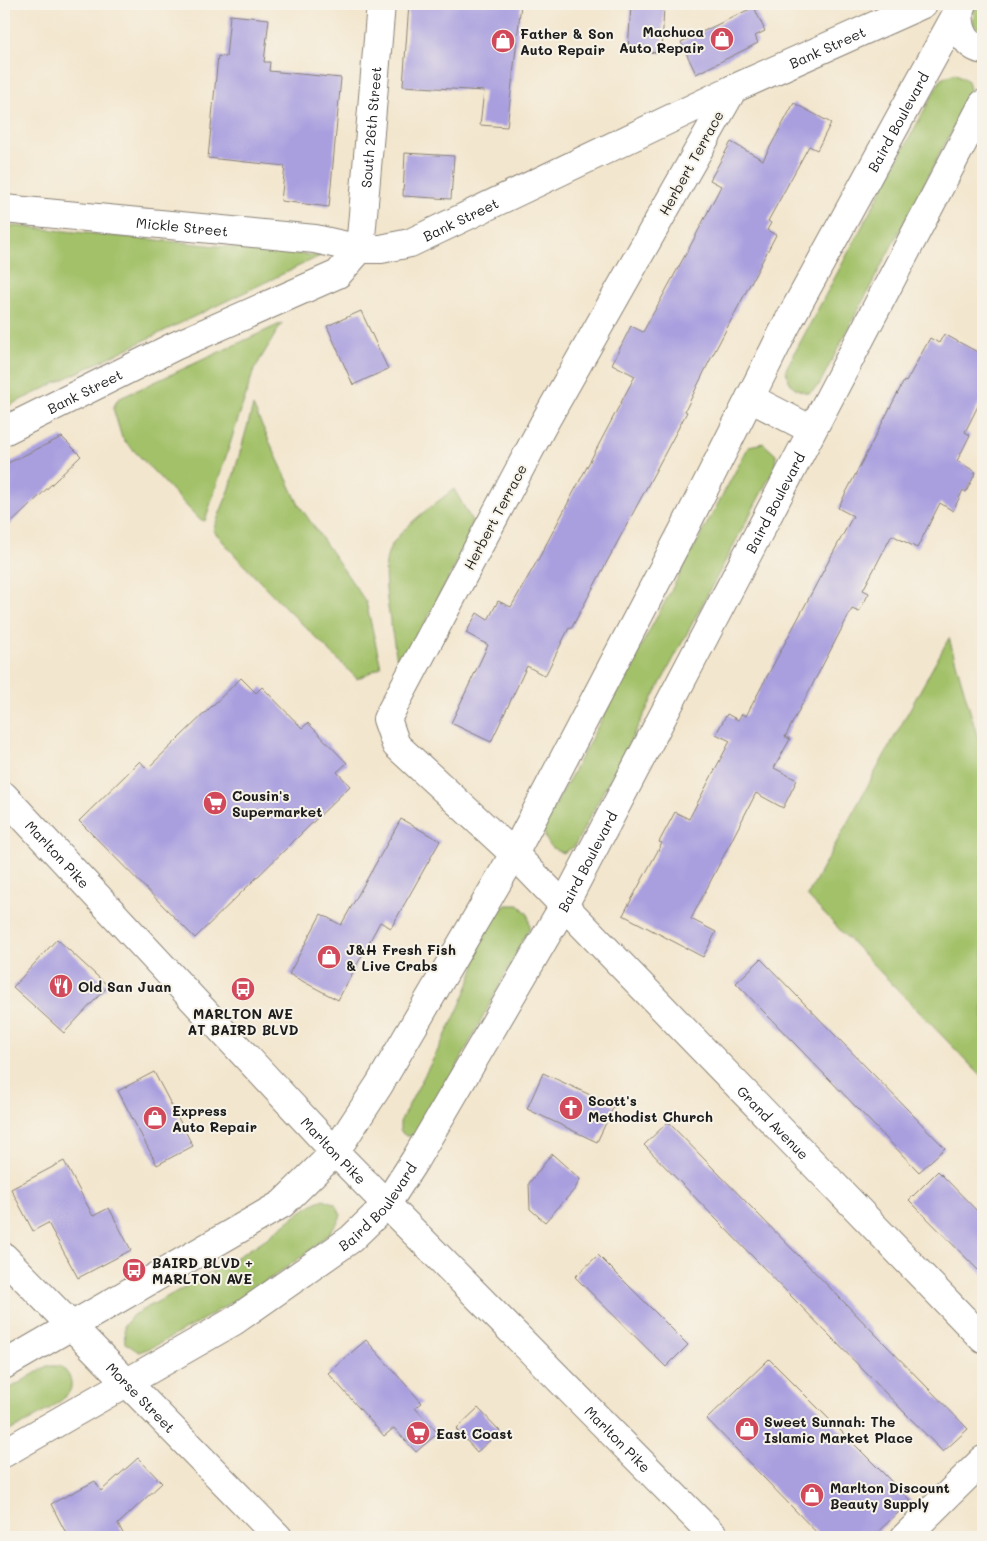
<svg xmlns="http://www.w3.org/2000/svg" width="987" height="1541" font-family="Mali,sans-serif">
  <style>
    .green { fill: #a3c169; stroke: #606e42 }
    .building { fill: #a99fdf }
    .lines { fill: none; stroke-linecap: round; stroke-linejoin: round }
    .street-casing { stroke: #888175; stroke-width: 30 }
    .secondary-casing { stroke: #888175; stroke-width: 30 }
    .street { stroke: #fff; stroke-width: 28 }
    .secondary { stroke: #fff; stroke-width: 28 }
    .labels { text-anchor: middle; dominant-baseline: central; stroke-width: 4; stroke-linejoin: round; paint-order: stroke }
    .poi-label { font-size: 14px; font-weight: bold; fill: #1c1c1c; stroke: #f7f3e8; text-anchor: start }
    .street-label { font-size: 14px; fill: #1c1c1c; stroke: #f7f3e8 }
  </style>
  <rect width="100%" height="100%" fill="#f7f3e8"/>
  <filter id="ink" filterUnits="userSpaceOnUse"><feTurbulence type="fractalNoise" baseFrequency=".02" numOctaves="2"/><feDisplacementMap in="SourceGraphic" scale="10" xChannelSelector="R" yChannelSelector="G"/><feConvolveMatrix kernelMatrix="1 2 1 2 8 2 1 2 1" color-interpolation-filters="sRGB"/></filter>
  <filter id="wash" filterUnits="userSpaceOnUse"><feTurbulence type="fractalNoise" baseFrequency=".0096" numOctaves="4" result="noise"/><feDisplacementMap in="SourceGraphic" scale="20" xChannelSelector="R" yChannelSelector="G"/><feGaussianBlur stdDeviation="1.12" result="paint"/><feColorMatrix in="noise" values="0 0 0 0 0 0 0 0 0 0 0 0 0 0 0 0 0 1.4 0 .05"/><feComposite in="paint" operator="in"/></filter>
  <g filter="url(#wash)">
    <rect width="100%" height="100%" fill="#f3e6ce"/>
    <path class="green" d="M980 4H983V35L973 23 974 10Z
      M955 73 968 81 971 94 819 385 809 393C794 390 788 385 786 369L941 79Z
      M4 225 320 256 4 408Z
      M282 323 254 370 205 521 199 519 122 438 113 408 118 399Z
      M253 406 299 505 366 602 381 667 357 679C309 629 257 583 213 530L230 488Z
      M763 443 776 455 775 467 574 847 563 853C549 848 546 842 543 828L749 446Z
      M454 489 472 521 465 547 399 672C395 643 379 579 388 553 396 530 435 504 454 489Z
      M949 638 983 756V1078L807 896Z
      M506 905H519L528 914 530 927 435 1109 415 1136H406L400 1131V1122C422 1078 448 1035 467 989 479 962 478 923 506 905Z
      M324 1199 335 1204 341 1215C331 1251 190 1327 153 1347L139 1352 125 1343 124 1326 133 1315C176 1292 219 1269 261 1242 280 1230 303 1206 324 1199Z
      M47 1366H61C67 1373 72 1377 71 1387 70 1402 18 1426 4 1434V1392Z"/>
    <g id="blocks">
      <path class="building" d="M409 4H521L507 127 480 125 484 91 403 86Z
        M631 4H664L662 53 628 51Z
        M754 7 765 31 755 36 758 43 696 74 681 42Z
        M230 15 269 19 264 62H270L269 71 341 78 329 207 281 201 285 166 208 158 218 56 226 57Z
        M794 103 831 123 817 150 809 146 768 221 771 223 767 230 776 235 708 364 685 411 687 412 571 629 569 628 545 676 527 666 491 742 451 723 488 645 466 633 477 613 488 620 498 601 511 607 540 556 635 376 612 364 631 326 643 332 694 239 721 186 710 180 731 142 763 160Z
        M405 153 454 156 451 199 403 196Z
        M361 311 388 369 353 385 327 326Z
        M944 334 983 355V396L965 432 970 435 957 461 976 472 966 492 963 490 953 511 940 503 917 548 892 535 863 590 869 593 859 612 852 609 785 737 790 739 774 768 797 780 783 808 756 793 691 919 716 932 703 957 623 915 662 843 659 842 675 812 689 819 730 741 716 734 727 714 738 720 742 714 746 716 826 566 853 516 838 508 904 381 906 382 930 338 939 343Z
        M62 437 81 456 4 530V465Z
        M241 678 256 693 262 687 302 728 308 723 347 763 337 772 350 786 195 938 79 821 140 761 147 769Z
        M401 819 440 841 391 928 380 922 338 1000 289 974 321 914 341 925Z
        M57 939 108 986 64 1033 13 987Z
        M761 959 945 1148 919 1172 736 983Z
        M154 1072 193 1146 157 1165 118 1091Z
        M543 1073 614 1106 597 1142 527 1109Z
        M668 1122 968 1429 943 1452 644 1145Z
        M552 1154 580 1179 575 1189 545 1222 530 1209 529 1183Z
        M64 1161 93 1216 109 1208 131 1250 78 1278 48 1223 33 1231 11 1189Z
        M938 1171 983 1217V1275L909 1200Z
        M598 1255 688 1345 666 1367 575 1277Z
        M366 1340 422 1403 415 1408 438 1433 416 1452 394 1428 384 1436 328 1373Z
        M769 1359 911 1501 872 1537H821L707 1419Z
        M478 1408 500 1431 477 1452 456 1429Z
        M138 1458 162 1483 118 1524 125 1537H68L51 1504 95 1481 101 1491Z"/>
    </g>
  </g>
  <g filter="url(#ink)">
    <use href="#blocks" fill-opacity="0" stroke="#888175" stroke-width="1"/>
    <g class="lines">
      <g class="street-casing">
        <g id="street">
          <path id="s1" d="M733 89 543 425 387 719 396 745 514 854 983 1339"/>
          <path id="s2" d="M4 209 315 239 360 249 381 4"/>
          <path d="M750 398 812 430"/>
          <path id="s3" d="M4 431 175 346 338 274 360 249H381L410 243 733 89 923 4"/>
          <path id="s4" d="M4 1257 278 1537"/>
          <path d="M905 1537 983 1460"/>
        </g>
      </g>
      <g class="secondary-casing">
        <g id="secondary">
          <path d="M960 8C958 26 963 45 983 50"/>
          <path id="s5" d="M4 796 335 1152 715 1537"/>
          <path id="s6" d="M4 1365 282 1204 335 1152 379 1085 514 854 686 525 786 326 962 4"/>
          <path id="s7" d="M4 1453 234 1321 351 1239 386 1205 415 1160 563 907 983 104"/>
        </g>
      </g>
      <use href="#street" class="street"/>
      <use href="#secondary" class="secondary"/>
    </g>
  </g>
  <defs>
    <g id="shop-disc" transform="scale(1.25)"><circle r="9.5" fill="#d1495b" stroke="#f7f3e8"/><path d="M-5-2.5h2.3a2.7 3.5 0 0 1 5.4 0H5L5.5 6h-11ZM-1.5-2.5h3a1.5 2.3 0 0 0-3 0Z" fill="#fff"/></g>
    <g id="supermarket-disc" transform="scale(1.25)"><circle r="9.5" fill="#d1495b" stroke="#f7f3e8"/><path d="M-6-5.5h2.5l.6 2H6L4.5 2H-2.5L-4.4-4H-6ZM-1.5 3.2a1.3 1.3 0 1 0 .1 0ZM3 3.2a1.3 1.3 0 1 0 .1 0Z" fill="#fff"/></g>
    <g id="restaurant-disc" transform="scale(1.25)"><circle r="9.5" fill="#d1495b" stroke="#f7f3e8"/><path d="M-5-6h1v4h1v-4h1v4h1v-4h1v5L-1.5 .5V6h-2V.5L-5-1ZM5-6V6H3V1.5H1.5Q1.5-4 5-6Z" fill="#fff"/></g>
    <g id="bus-disc" transform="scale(1.25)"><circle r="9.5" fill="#d1495b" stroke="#f7f3e8"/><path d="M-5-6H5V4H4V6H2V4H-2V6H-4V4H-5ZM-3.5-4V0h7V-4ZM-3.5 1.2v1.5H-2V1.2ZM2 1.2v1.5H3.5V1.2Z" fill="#fff"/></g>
    <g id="church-disc" transform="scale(1.25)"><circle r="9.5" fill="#d1495b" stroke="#f7f3e8"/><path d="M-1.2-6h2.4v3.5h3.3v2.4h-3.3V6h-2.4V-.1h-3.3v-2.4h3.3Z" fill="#fff"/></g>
  </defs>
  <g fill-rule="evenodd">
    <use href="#shop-disc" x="722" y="39"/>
    <use href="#shop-disc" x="503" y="41"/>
    <use href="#supermarket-disc" x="215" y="803"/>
    <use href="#shop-disc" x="329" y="957"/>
    <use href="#restaurant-disc" x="61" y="986"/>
    <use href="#bus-disc" x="243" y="989"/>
    <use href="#church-disc" x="571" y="1108"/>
    <use href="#shop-disc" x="155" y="1118"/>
    <use href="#bus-disc" x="134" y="1270"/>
    <use href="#shop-disc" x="747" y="1429"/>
    <use href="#supermarket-disc" x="418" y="1433"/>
    <use href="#shop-disc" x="812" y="1495"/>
  </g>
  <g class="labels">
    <g class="poi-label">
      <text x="704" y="31" text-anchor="end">Machuca<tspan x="704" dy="16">Auto Repair</tspan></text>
      <text x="520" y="33">Father &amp; Son<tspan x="520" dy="16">Auto Repair</tspan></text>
      <text x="232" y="795">Cousin's<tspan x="232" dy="16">Supermarket</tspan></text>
      <text x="346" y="949">J&amp;H Fresh Fish<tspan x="346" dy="16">&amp; Live Crabs</tspan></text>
      <text x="78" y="986">Old San Juan</text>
      <text x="243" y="1013" text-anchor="middle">MARLTON AVE<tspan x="243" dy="16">AT BAIRD BLVD</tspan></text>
      <text x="588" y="1100">Scott's<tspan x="588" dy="16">Methodist Church</tspan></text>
      <text x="172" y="1110">Express<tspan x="172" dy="16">Auto Repair</tspan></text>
      <text x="152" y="1262">BAIRD BLVD +<tspan x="152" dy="16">MARLTON AVE</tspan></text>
      <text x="764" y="1421">Sweet Sunnah: The<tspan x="764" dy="16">Islamic Market Place</tspan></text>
      <text x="436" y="1433">East Coast</text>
      <text x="830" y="1487">Marlton Discount<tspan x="830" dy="16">Beauty Supply</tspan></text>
    </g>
    <g class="street-label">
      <text stroke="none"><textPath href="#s3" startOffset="914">Bank Street</textPath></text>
      <text stroke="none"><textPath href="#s6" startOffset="1570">Baird Boulevard</textPath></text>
      <text stroke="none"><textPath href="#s2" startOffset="481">South 26th Street</textPath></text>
      <text transform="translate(691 163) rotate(-61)">Herbert Terrace</text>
      <text stroke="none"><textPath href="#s3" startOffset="509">Bank Street</textPath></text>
      <text stroke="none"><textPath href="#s2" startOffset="179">Mickle Street</textPath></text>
      <text stroke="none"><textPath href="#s3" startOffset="90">Bank Street</textPath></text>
      <text stroke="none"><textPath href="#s7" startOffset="1260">Baird Boulevard</textPath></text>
      <text transform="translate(495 517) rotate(-62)">Herbert Terrace</text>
      <text stroke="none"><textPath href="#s5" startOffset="79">Marlton Pike</textPath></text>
      <text stroke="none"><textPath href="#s7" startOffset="855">Baird Boulevard</textPath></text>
      <text stroke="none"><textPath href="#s1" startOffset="1280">Grand Avenue</textPath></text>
      <text stroke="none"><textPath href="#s5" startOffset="484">Marlton Pike</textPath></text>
      <text stroke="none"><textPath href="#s7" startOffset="450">Baird Boulevard</textPath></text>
      <text stroke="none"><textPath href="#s4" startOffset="196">Morse Street</textPath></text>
      <text stroke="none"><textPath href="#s5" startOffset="889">Marlton Pike</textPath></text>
    </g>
  </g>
  <rect width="987" height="1541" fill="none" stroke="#f7f3e8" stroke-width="20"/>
</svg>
